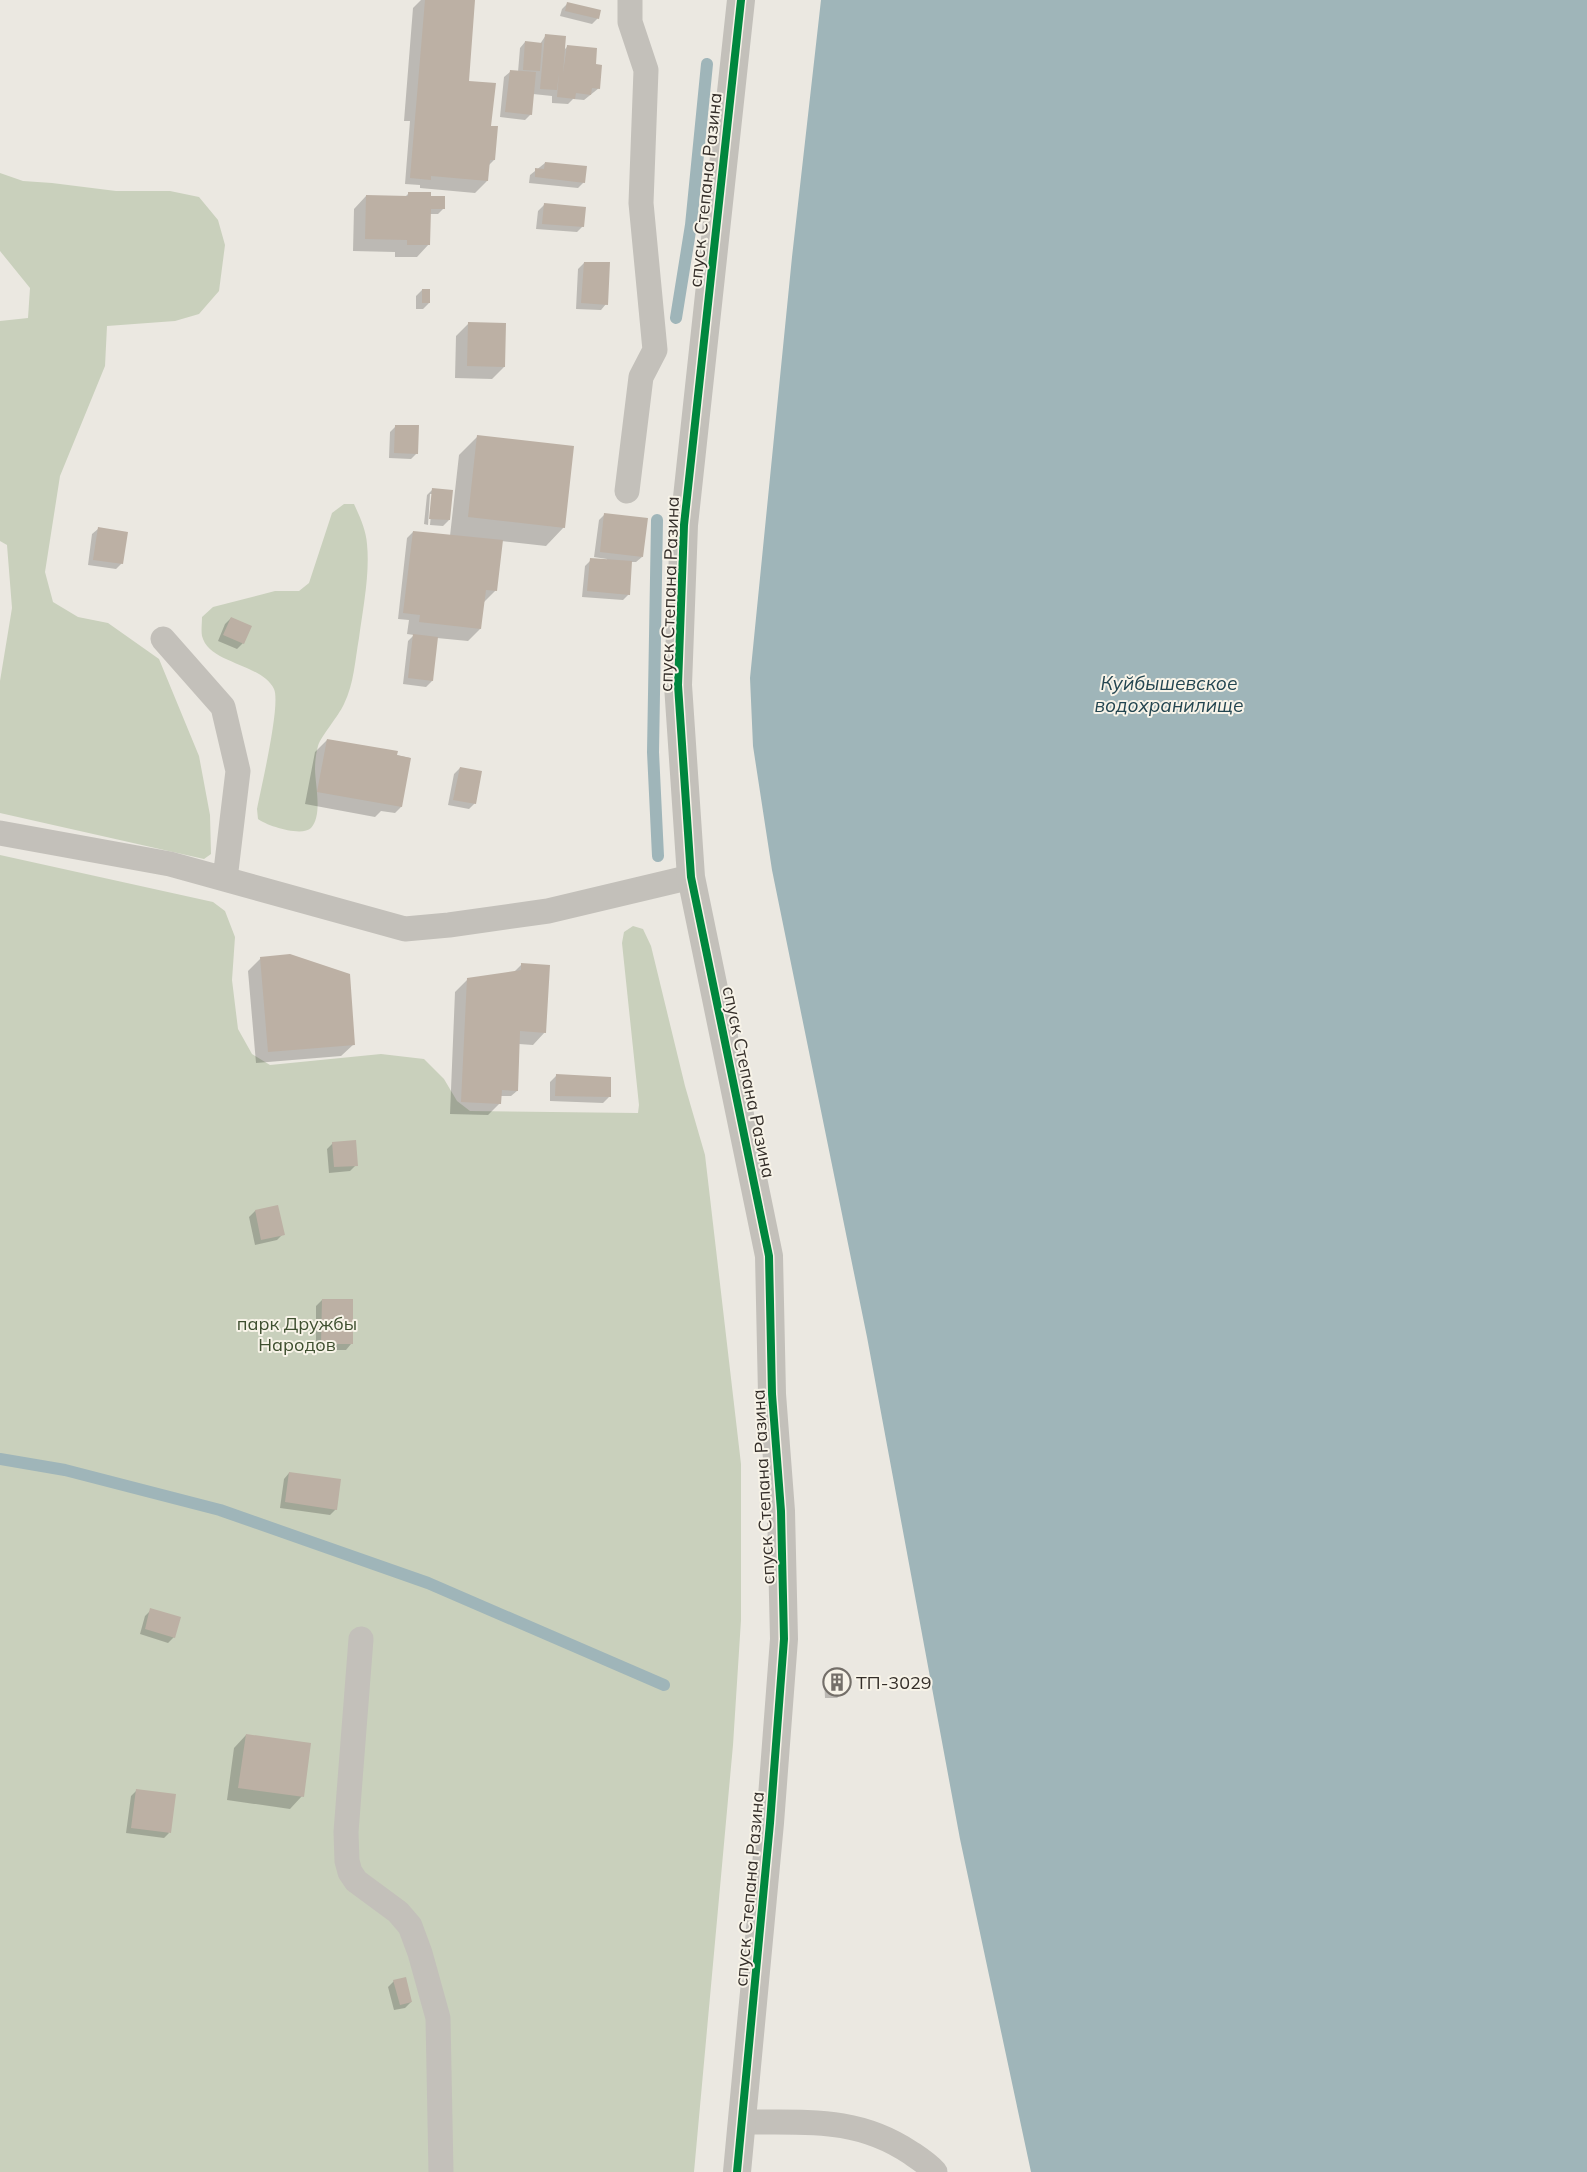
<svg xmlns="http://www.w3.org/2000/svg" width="1587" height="2172" font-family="Mulish,sans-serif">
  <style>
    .green { fill: #c9d0bc }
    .water { fill: #9fb5b9 }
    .shadow { fill: #0003 }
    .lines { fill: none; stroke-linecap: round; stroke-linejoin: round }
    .stream { stroke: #9fb5b9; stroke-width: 12 }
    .building { fill: #bcb0a4 }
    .service { stroke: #c3c0ba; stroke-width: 25 }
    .minor { stroke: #c3c0ba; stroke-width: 28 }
    .cycleway-casing { stroke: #f7f3e8; stroke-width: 11 }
    .cycleway { stroke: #00873e; stroke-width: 8 }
    .labels { text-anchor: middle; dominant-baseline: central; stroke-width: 4; stroke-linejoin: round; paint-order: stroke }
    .street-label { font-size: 18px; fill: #342e29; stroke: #f7f3e8 }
    .park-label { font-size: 18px; fill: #3e4f2f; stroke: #f7f3e8 }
    .poi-label { font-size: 18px; fill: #342e29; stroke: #f7f3e8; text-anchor: start }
    .water-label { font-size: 19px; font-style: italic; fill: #234550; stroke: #f7f3e8 }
  </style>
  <rect width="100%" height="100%" fill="#ebe8e1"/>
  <path class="green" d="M0 173 23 181 52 183 116 191H170L199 197 218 220 225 245 219 291 199 314 175 321 107 326 105 366 60 476 45 572 53 602 78 617 108 623 159 659 199 756 210 815 211 854 204 859 0 813V681L12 608 7 545 0 541V321L28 318 30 288 0 251Z
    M344 504H354C360 517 366 530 367 544 370 574 363 608 359 638 355 660 354 684 344 704 338 717 321 736 318 746 316 753 315 762 315 769 315 784 323 815 311 828 302 837 267 826 258 819L257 809C261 788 281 704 274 689 261 663 209 664 202 636 201 631 202 623 202 617L213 607 275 591H299L309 583 332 513Z
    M0 855 213 902 225 911 235 937 232 980 238 1029 252 1054 270 1065 381 1054 424 1059 444 1079 457 1101 470 1111 638 1113 639 1105 622 943 624 932 633 926 643 929 651 946 685 1086 705 1155 741 1464V1620L733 1745 694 2172H0Z"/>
  <path class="water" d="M821 0H1587V2172H1031L960 1839 867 1337 772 870 753 746 750 678 792 257Z"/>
  <path class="shadow" d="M421 0H474L467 82 490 127 494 160 488 166 487 181 475 193 420 188V185L405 184 410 121H404L413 8Z
    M568 3 598 18 592 24 560 16 562 9Z
    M546 35 564 50 567 47 594 65 599 88 584 100 573 99 568 104 552 103V96L533 94 531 114 525 120 500 117 504 77 510 72H518L520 48 525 42 540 44Z
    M545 163 584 182 578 188 529 183 530 175Z
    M408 194 430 200 444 208 438 214H430L429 244 417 257H395V252L353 251 354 209 366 196 405 197Z
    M544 205 583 226 577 232 536 229 538 211Z
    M584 263 606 304 601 310 576 309 578 269Z
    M422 290 429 303 423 309H416V296Z
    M469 323 504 367 492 379 455 378 456 336Z
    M396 426 417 453 411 459 389 458 390 432Z
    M478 436 564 527 546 546 501 541 496 590 483 603 480 629 468 641 437 638 432 681 426 687 403 684 408 641 414 635 407 634 409 620 398 619 407 538 413 532 450 536 459 455Z
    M433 489 449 520 443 526 430 525 433 494H430L428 525 424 524 427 495Z
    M605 514 642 557 636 562H631L629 594 623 600 582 597 585 566 591 560 607 561V559L594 557 599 520Z
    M98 529 122 563 116 569 88 565 92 534Z
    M231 618 243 643 237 649 218 641 225 624Z
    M327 740 410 758 401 807 395 813 381 811 375 817 305 804 315 752Z
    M460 768 475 803 469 809 448 805 454 774Z
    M261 958 354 1044 341 1056 256 1063 248 971Z
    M521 965 545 1032 533 1045 519 1044 517 1091 511 1096H501L500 1103 488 1115 450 1114 455 992 468 979 514 972Z
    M556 1076 609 1097 603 1103 550 1101V1082Z
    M333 1143 356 1165 350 1171 329 1173 327 1149Z
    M277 1206 283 1234 277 1240 255 1245 249 1217 255 1211Z
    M322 1300 351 1344 346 1350H316V1306Z
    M289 1473 336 1509 330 1515 280 1508 284 1479Z
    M151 1610 174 1637 168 1643 140 1634 145 1616Z
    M830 1672 843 1693 837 1698H825L824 1678Z
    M246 1735 302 1796 290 1809 227 1800 234 1748Z
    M137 1790 169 1833 164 1838 126 1833 131 1796Z
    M394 1981 411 2002 405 2008 394 2010 388 1987Z"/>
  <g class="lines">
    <path class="stream" d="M676 318 691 225 707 64
      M657 520 653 752 658 856
      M0 1459 65 1470 220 1510 428 1583 664 1685"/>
  </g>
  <path class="building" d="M425 0H475L469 81 496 83 491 126H498L495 160H490L488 181 431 176V180L410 178Z
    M567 2 601 10 599 19 565 11Z
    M545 34 566 36 563 73 567 45 597 48 596 64 602 65 600 89 592 88 591 95 576 93 575 99 557 97 559 72 557 90 540 89Z
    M525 41 542 43 540 71 523 70Z
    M510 70 536 72 532 115 505 112Z
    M545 162 587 166 585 183 535 177V168L544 169Z
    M408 192H431V196H445V209H431L430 245H407V240L365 239 366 195 408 196Z
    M544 203 586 207 584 227 542 224Z
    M584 262H610L608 305 581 303Z
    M422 289H430V303H422Z
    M468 322 506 323 505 367 467 366Z
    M395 425H419L418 454 394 453Z
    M477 435 574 446 565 528 468 517Z
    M432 488 453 490 450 520 429 519Z
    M604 513 648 518 643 557 600 552Z
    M98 527 128 532 123 564 93 560Z
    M413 531 503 540 497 591 486 590 481 629 419 622 420 615 403 613Z
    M590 558 632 561 630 595 587 591Z
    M231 617 252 626 244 644 223 635Z
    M413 634 438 637 433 681 408 678Z
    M327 739 398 751 397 755 411 758 402 807 317 792Z
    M460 767 482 771 476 804 453 800Z
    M290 954 350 974 355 1045 268 1052 260 957Z
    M521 963 550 965 546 1033 520 1031 518 1091 502 1090 501 1104 461 1102 467 978 521 970Z
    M556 1074 611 1077V1097L555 1096Z
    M356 1140 358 1166 334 1167 332 1142Z
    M278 1205 285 1235 261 1240 255 1210Z
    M322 1299H353V1344H321Z
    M289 1472 341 1479 337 1510 285 1502Z
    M150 1608 181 1617 175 1638 145 1629Z
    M829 1671H843L844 1693H830Z
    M246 1734 311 1743 304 1797 238 1788Z
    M136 1789 176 1794 171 1833 131 1828Z
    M406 1977 412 2002 400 2005 393 1980Z"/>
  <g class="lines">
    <path class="service" d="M627 491 641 377 655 350 641 203 646 70 630 22V0
      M163 639 223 707 238 771 225 879
      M0 833 170 864 405 929 449 925 548 911 691 877
      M361 1639 346 1832 347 1861 350 1872 356 1881 398 1912 410 1926 420 1953 438 2018 441 2172
      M742 2122C805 2123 856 2116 911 2153 920 2159 928 2164 935 2172"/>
    <path class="minor" d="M737 2172 770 1823 784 1639 781 1511 772 1394 769 1256 691 877 678 685 684 525 741 0"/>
    <g class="cycleway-casing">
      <path id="cycleway" d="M737 2172 770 1823 784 1639 781 1511 772 1394 769 1256 691 877 678 685 684 525 741 0"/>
    </g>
    <use href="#cycleway" class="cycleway"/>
  </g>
  <defs>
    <g id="building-ring" transform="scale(1.4375)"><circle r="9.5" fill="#f7f3e8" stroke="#746f69" stroke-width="1.5"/><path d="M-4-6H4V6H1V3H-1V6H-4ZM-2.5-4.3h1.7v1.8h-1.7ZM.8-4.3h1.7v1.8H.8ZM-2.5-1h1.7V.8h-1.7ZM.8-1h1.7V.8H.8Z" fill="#746f69"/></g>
  </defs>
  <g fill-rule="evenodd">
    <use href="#building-ring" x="837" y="1682"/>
  </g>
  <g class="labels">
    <g class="street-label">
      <text transform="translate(705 190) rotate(-84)">спуск Степана Разина</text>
      <text transform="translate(669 594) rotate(-88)">спуск Степана Разина</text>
      <text transform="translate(749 1082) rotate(78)">спуск Степана Разина</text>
      <text transform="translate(763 1487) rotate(-93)">спуск Степана Разина</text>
      <text transform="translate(749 1889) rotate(-85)">спуск Степана Разина</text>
    </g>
    <g class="park-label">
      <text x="297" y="1323">парк Дружбы<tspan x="297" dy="21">Народов</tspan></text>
    </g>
    <g class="poi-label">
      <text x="856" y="1682">ТП-3029</text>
    </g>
    <g class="water-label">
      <text x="1169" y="683">Куйбышевское<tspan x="1169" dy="22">водохранилище</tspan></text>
    </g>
  </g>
</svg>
